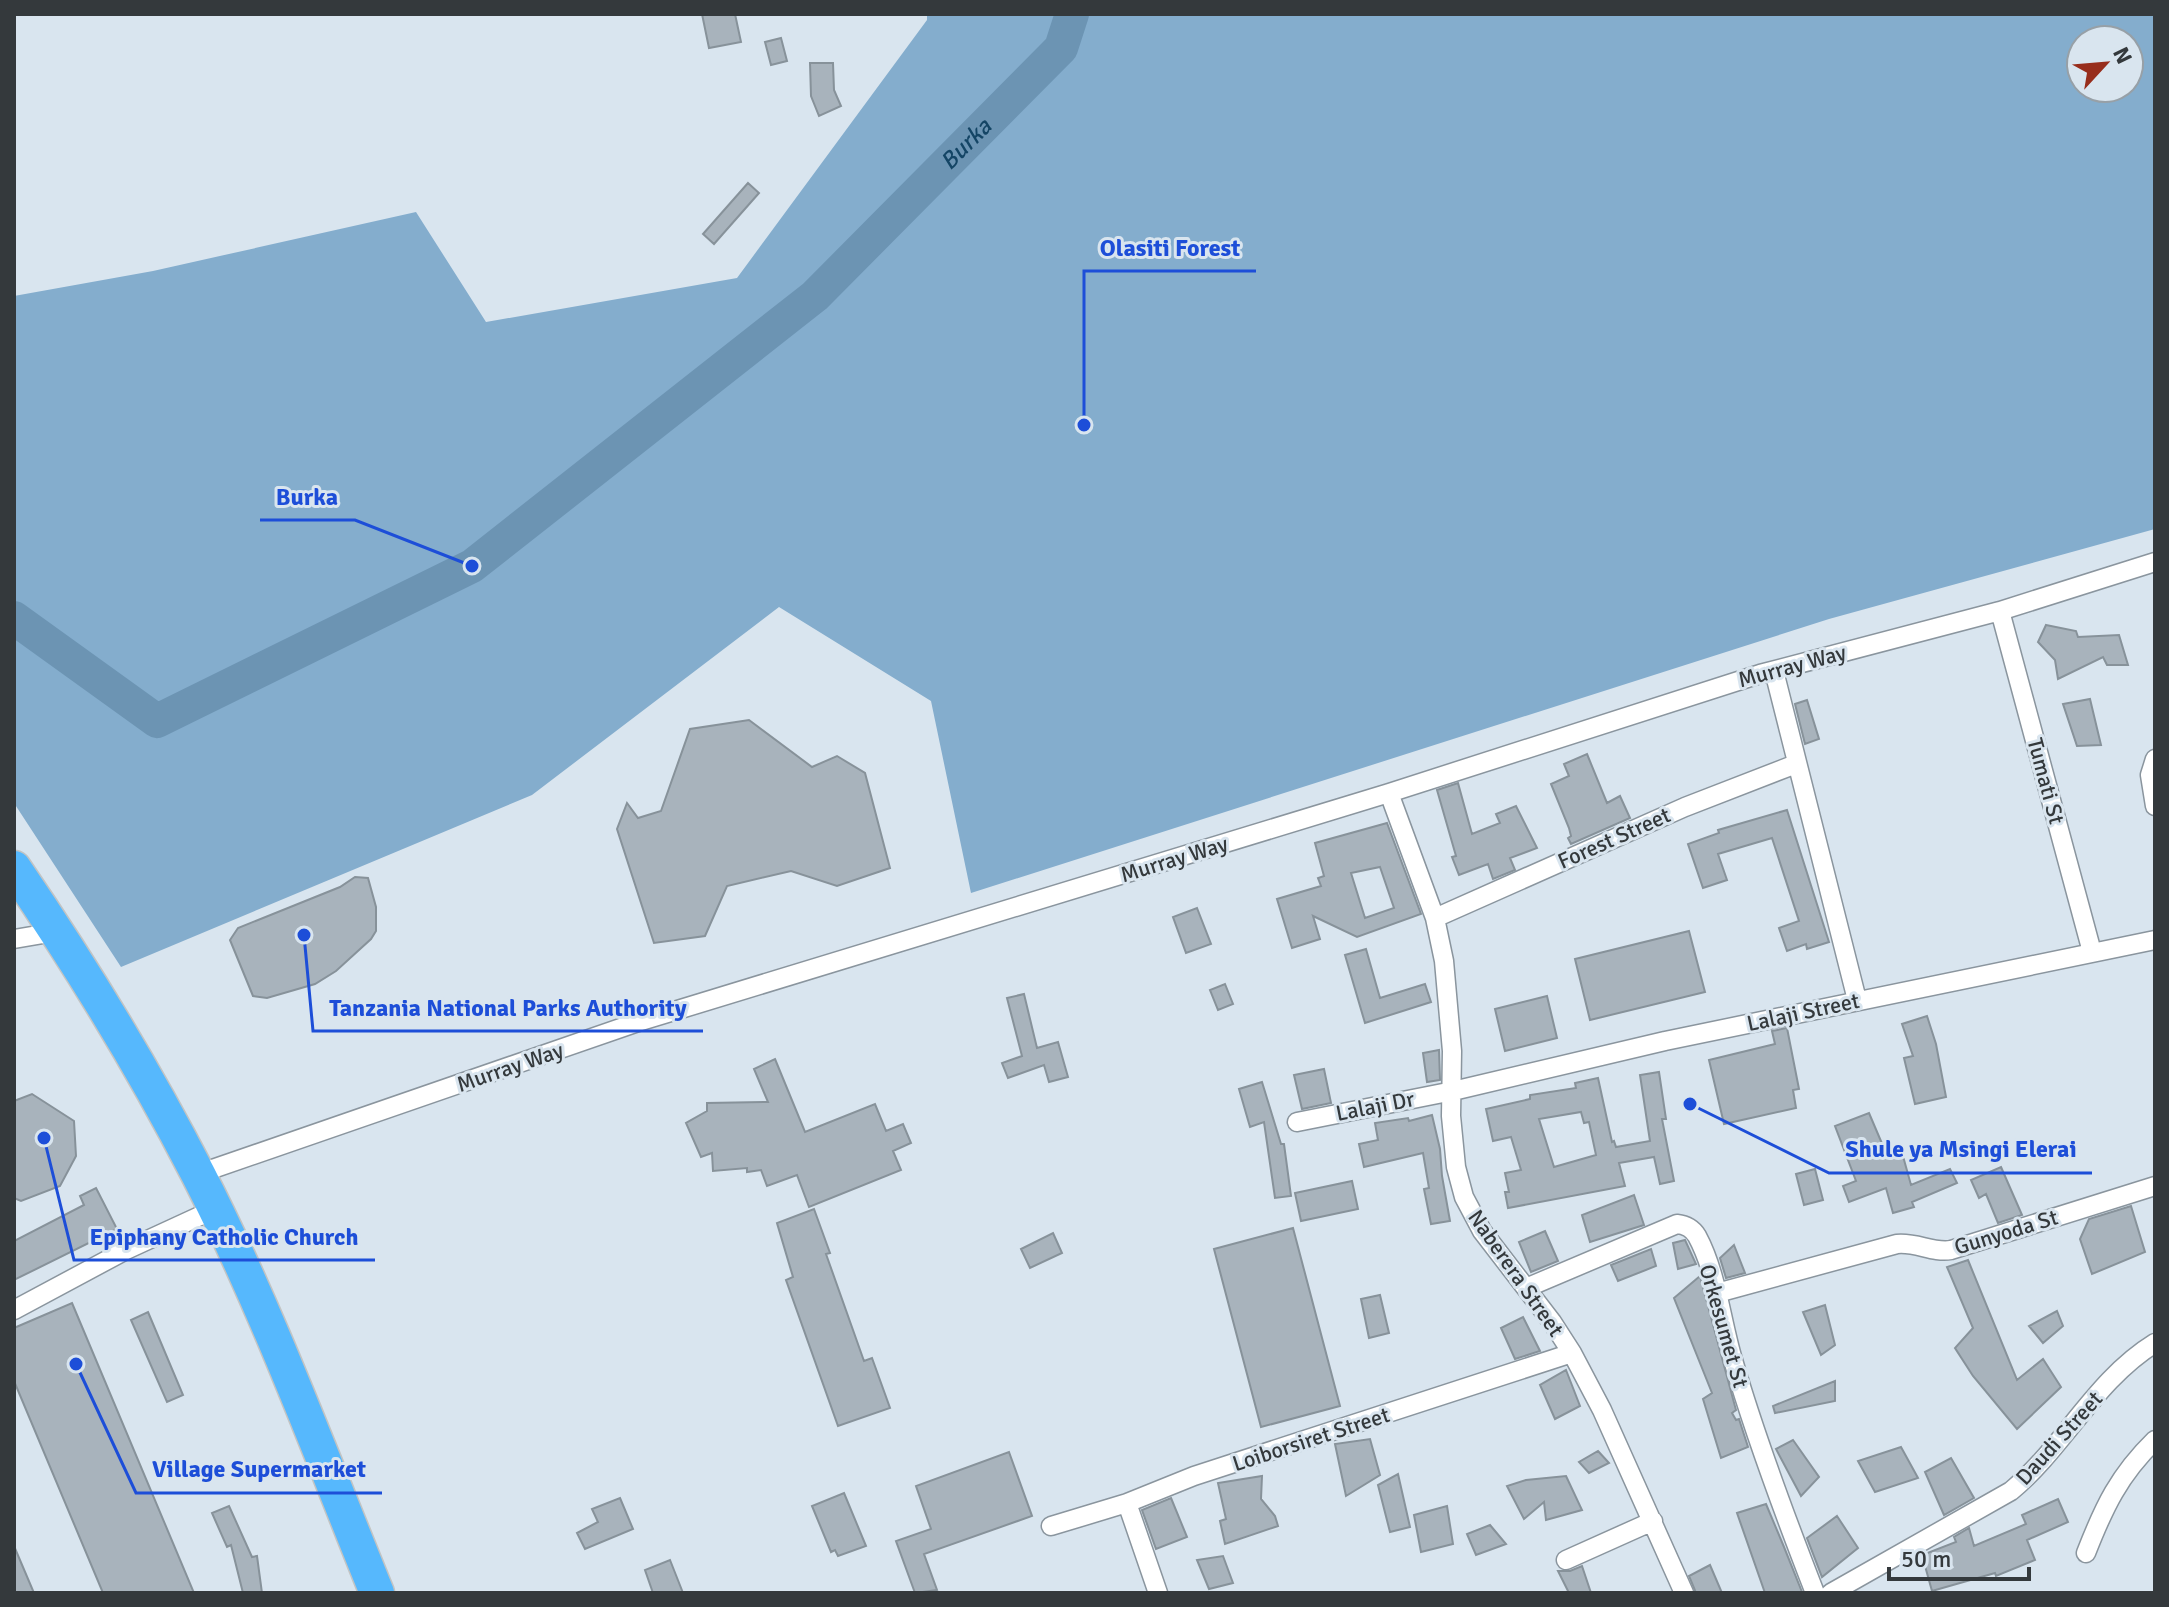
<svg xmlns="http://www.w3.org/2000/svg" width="2169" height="1607" font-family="Signika,sans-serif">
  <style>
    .forest { fill: #84adcd; fill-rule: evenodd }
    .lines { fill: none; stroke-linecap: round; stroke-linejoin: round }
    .river { stroke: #6c94b3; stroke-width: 34 }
    .building { fill: #a8b3bc; stroke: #87929a; stroke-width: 2; fill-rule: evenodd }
    .street-casing { stroke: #8a959e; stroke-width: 21 }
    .highway-casing { stroke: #c2c4c4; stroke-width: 37 }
    .street { stroke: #fff; stroke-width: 18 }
    .highway { stroke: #56b8fd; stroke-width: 34 }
    .labels { text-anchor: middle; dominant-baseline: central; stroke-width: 6; stroke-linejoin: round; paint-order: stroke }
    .street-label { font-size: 22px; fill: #34393c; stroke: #d9e5ef }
    .water-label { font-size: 24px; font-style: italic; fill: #144565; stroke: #d9e5ef }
    .leader { fill: none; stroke: #1d4ed8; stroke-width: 3 }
    .callout-dot { fill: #1d4ed8; stroke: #d9e5ef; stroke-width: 3 }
    .callout-label { font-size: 24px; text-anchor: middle; font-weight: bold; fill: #1d4ed8; stroke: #d9e5ef; stroke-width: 6; stroke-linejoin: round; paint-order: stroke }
  </style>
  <rect width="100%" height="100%" fill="#d9e5ef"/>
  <path class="forest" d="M927 14H2155V529L1829 619 971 893 931 701 779 607 532 795 121 967 14 803V296L153 271 416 212 486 322 737 278 927 20ZM2081 40H2129V88H2081Z"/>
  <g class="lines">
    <path class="river" id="s1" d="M14 618 157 721 472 566 815 296 1061 48 1072 14"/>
  </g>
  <path class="building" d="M702 14H735L741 42 709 48Z
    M781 38 787 61 771 65 765 42Z
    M810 63H833L834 90 841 106 819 116 811 96Z
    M748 183 759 193 714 244 703 234Z
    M2046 625 2076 631 2078 637 2119 635 2128 665H2107L2103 657 2058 679 2055 660 2038 642Z
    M2090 699 2101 745 2077 746 2063 704Z
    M1807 700 1819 739 1805 744 1795 704Z
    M749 720 812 767 837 756 865 773 890 868 837 886 791 871 727 886 705 936 654 943 617 829 627 803 638 818 661 811 690 729Z
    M1587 754 1607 803 1620 796 1630 818 1571 844 1568 838 1571 836 1569 828 1551 784 1569 776 1564 764Z
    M1458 783 1472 834 1500 823 1496 814 1516 806 1537 848 1510 858 1515 870 1493 879 1488 864 1459 875 1452 857 1456 856 1437 790Z
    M1787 810 1829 942 1807 949 1806 944 1787 951 1779 928 1799 921 1772 838 1718 854 1727 880 1703 888 1688 844 1719 833 1718 830Z
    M1387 823 1421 914 1357 937 1313 916 1320 939 1292 948 1277 899 1321 886 1318 878 1324 876 1315 843ZM1380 867 1394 908 1365 918 1351 873Z
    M355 877 368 878 376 907V931L371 939 336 971 315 984 267 998 253 996 230 940 238 928 340 887Z
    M1197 908 1211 944 1186 953 1173 917Z
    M1689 931 1705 992 1590 1020 1575 959Z
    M1366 949 1380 998 1425 984 1431 1002 1365 1023 1345 955Z
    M1225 984 1233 1004 1218 1010 1210 990Z
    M1024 994 1037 1048 1058 1042 1068 1077 1049 1082 1044 1065 1008 1078 1002 1063 1022 1056 1007 998Z
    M1547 996 1557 1038 1505 1051 1495 1009Z
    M1927 1016 1936 1044 1946 1097 1915 1104 1904 1058 1913 1056 1902 1024Z
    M1787 1028 1799 1089 1793 1090 1796 1108 1724 1124 1709 1060 1775 1044 1772 1031Z
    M1439 1050 1440 1080 1427 1082 1423 1053Z
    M775 1059 805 1132 875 1104 886 1131 903 1124 911 1143 893 1151 901 1170 809 1207 797 1175 767 1186 761 1170 747 1172V1168L713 1171 712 1153 701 1157 686 1123 707 1111V1103L768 1102 754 1069Z
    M1324 1069 1331 1103 1302 1109 1294 1075Z
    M1659 1072 1666 1119H1662L1674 1181 1660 1184 1654 1157 1619 1163 1625 1186 1508 1208 1505 1192H1509L1505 1173 1521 1170 1511 1137 1493 1141 1486 1109 1530 1099V1095L1576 1088 1575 1083 1598 1078 1612 1142 1614 1141 1616 1147 1650 1141 1640 1075ZM1581 1112 1584 1123 1589 1122 1596 1155 1554 1167 1539 1119Z
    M1262 1082 1281 1144H1284L1291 1196 1275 1198 1264 1122 1250 1127 1239 1089Z
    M32 1094 74 1121 76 1156 60 1186 21 1201 14 1198V1101Z
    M1869 1113 1886 1153 1901 1149 1911 1185 1950 1169 1957 1183 1912 1202 1914 1207 1893 1213 1886 1188 1849 1202 1843 1186 1856 1181 1835 1126Z
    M1432 1115 1440 1149 1442 1176 1450 1221 1431 1224 1424 1189 1429 1188 1423 1153 1364 1167 1359 1144 1378 1140 1375 1123 1408 1118 1409 1121Z
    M2001 1167 2022 1215 1998 1223 1986 1194 1979 1198 1971 1180Z
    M1815 1169 1823 1200 1804 1205 1796 1174Z
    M1352 1181 1358 1209 1301 1221 1295 1193Z
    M96 1188 117 1229 14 1280V1241L84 1205 80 1196Z
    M1634 1195 1644 1225 1590 1242 1582 1215Z
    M2131 1206 2145 1252 2092 1274 2080 1239 2089 1219Z
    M814 1209 830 1253 826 1254 864 1361 872 1358 890 1408 838 1426 786 1280 793 1277 777 1223Z
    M1293 1228 1340 1406 1261 1427 1214 1249Z
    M1545 1231 1558 1261 1531 1272 1519 1242Z
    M1053 1233 1062 1253 1030 1268 1021 1249Z
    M1685 1240 1696 1264 1678 1269 1673 1243Z
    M1734 1245 1745 1273 1726 1278 1720 1258Z
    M1651 1249 1656 1266 1618 1281 1611 1265Z
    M1968 1260 2017 1380 2043 1359 2061 1387 2017 1429 1973 1376 1955 1348 1973 1328 1947 1267Z
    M1700 1276 1736 1410 1732 1413 1736 1420 1739 1419 1748 1447 1721 1458 1703 1399 1712 1393 1674 1298Z
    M1380 1295 1389 1333 1369 1338 1361 1299Z
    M72 1303 194 1593H103L14 1381V1328Z
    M1825 1305 1835 1345 1821 1355 1803 1312Z
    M2057 1311 2063 1326 2043 1343 2029 1326Z
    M148 1312 183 1395 167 1402 131 1320Z
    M1523 1317 1540 1351 1515 1359 1501 1328Z
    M1566 1370 1580 1406 1555 1419 1540 1385Z
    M1835 1381V1401L1775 1413 1773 1406Z
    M1370 1439 1380 1475 1346 1496 1335 1444Z
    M1793 1440 1819 1477 1801 1496 1776 1449Z
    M1901 1447 1918 1478 1875 1492 1858 1461Z
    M1598 1451 1609 1463 1589 1473 1579 1462Z
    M1009 1452 1032 1516 924 1554 937 1590 915 1593 896 1541 931 1529 916 1486Z
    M1951 1458 1974 1498 1944 1515 1925 1472Z
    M1398 1474 1410 1527 1390 1532 1378 1485Z
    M1262 1476 1261 1499 1275 1516 1278 1526 1225 1544 1220 1521 1226 1519 1218 1483Z
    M1566 1476 1582 1510 1546 1520 1544 1502 1524 1519 1507 1486 1526 1480Z
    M844 1493 866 1546 838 1556 835 1550 831 1552 812 1506Z
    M620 1498 633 1529 585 1549 577 1533 598 1522 592 1509Z
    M1171 1498 1187 1537 1156 1549 1142 1510Z
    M2058 1499 2068 1522 2027 1540 2035 1560 1996 1576 1995 1573 1932 1591 1922 1555 1956 1542 1954 1537 1969 1528 1974 1546 2026 1524 2022 1515Z
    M1766 1504 1784 1547 1802 1592 1765 1593 1737 1513Z
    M229 1506 252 1557 257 1556 262 1593H243L231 1545 227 1547 212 1513Z
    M1447 1506 1453 1544 1421 1552 1414 1515Z
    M1837 1516 1858 1548 1822 1577 1807 1538Z
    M1490 1525 1506 1544 1476 1555 1467 1534Z
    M14 1546 34 1593H14Z
    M1223 1556 1233 1583 1209 1589 1197 1560Z
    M670 1560 683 1593H653L645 1570Z
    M1710 1565 1722 1593H1696L1689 1576Z
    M1582 1566 1591 1593H1569L1558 1571H1570Z"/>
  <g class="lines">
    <g class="street-casing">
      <path id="street" d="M2000 611 2092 952
        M1774 671 1857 1000
        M2155 759 2150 775 2155 806
        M1389 793 1435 918 1444 961 1452 1051 1451 1116 1456 1167 1464 1197 1482 1231 1552 1322 1572 1353 1602 1410 1684 1593
        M1435 918 1685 807 1796 764
        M14 939 55 932
        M1297 1122 1453 1091 1665 1041 2155 940
        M198 1174 638 1022 1389 793 1760 674 2000 611 2155 562
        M1526 1288 1677 1224C1686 1225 1692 1228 1697 1236 1717 1273 1721 1320 1733 1360 1756 1439 1785 1516 1815 1593
        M1717 1293 1897 1244C1917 1242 1932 1253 1951 1250L2155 1186
        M14 1310 126 1250 215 1209
        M1127 1503 1158 1593
        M1051 1526 1127 1503 1194 1476 1572 1353
        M2086 1553C2104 1507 2119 1475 2155 1440
        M1566 1560 1653 1521
        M1831 1593 2011 1491C2064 1447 2095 1380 2155 1343"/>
    </g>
    <g class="highway-casing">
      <path id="highway" d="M14 868C81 966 144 1069 198 1174 267 1309 320 1453 377 1593"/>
    </g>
    <use href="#street" class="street"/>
    <use href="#highway" class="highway"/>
  </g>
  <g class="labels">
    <g class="street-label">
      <text transform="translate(1792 666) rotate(-15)">Murray Way</text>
      <text transform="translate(2046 781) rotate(75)">Tumati St</text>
      <text transform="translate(1614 838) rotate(-24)">Forest Street</text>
      <text transform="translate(1174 859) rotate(-17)">Murray Way</text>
      <text transform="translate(1803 1012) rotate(-12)">Lalaji Street</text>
      <text transform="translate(510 1067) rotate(-19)">Murray Way</text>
      <text transform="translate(1375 1106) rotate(-11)">Lalaji Dr</text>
      <text transform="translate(2006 1232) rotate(-17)">Gunyoda St</text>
      <text transform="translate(1516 1273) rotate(55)">Naberera Street</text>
      <text transform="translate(1724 1326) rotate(74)">Orkesumet St</text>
      <text transform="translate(2059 1438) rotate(-48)">Daudi Street</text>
      <text transform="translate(1311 1439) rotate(-18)">Loiborsiret Street</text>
    </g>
    <g class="water-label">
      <text stroke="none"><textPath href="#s1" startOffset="1178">Burka</textPath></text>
    </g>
  </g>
  <path class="leader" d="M1084 425L1084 271H1256M472 566L355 520H260M304 935L313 1031H703M1690 1104L1829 1173H2092M44 1138L74 1260H375M76 1364L136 1493H382"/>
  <g class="callout-dot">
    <circle cx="1084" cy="425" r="8"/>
    <circle cx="472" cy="566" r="8"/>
    <circle cx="304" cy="935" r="8"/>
    <circle cx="1690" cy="1104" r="8"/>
    <circle cx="44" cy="1138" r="8"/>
    <circle cx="76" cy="1364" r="8"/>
  </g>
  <g class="callout-label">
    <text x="1170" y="256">Olasiti Forest</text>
    <text x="307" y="505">Burka</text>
    <text x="508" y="1016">Tanzania National Parks Authority</text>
    <text x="1961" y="1157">Shule ya Msingi Elerai</text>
    <text x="224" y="1245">Epiphany Catholic Church</text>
    <text x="259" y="1477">Village Supermarket</text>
  </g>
  <rect width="2169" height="1607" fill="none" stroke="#34393c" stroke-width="32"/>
  <g transform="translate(2105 64) rotate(64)"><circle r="38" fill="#d9e5ef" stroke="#97a0a7" stroke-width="2"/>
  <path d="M0-6L14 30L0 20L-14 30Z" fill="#972d1c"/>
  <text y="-12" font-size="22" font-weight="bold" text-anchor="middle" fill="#34393c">N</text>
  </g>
  <path d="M1889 1567v12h140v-12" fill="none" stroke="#34393c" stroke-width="4"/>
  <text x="1901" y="1567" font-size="24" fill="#34393c" stroke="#d9e5ef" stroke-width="6" paint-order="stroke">50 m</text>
</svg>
